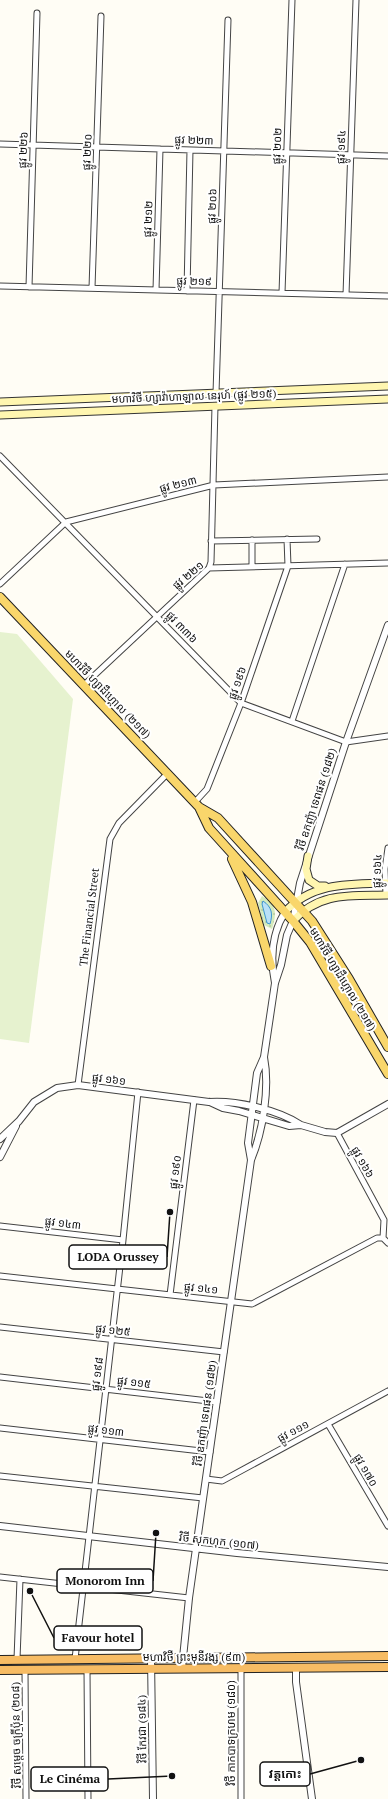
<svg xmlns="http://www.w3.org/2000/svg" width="388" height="1799" font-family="'PT Serif','Noto Sans Khmer',serif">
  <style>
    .grass { fill: url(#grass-dots) }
    .pitch { fill: #e6f2cf }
    .water { fill: #b9e0f7; stroke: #3f96cf }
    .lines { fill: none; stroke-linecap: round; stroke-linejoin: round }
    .minor-casing { stroke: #444; stroke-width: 7 }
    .tertiary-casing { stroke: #444; stroke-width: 8 }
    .secondary-casing { stroke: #333; stroke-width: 9 }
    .primary-casing { stroke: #222; stroke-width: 10 }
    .trunk-casing { stroke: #222; stroke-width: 10 }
    .minor { stroke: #fff; stroke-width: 5 }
    .tertiary { stroke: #fff; stroke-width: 6 }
    .secondary { stroke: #fff6b0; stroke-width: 7 }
    .primary { stroke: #f9d66b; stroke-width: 8 }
    .trunk { stroke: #f7bc64; stroke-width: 8 }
    .labels { text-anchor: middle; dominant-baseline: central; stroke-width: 4; stroke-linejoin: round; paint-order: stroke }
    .street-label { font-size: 11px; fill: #111; stroke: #fff }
    .leader { fill: none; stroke: #111; stroke-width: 1.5 }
    .callout-dot { fill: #111; stroke: #fff; stroke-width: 1.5 }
    .callout { fill: #fff; stroke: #111; stroke-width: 1.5 }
    .callout-label { font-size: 12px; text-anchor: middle; font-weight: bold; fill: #111 }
  </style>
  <defs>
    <pattern id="grass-dots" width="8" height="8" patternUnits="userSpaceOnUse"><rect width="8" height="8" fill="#d5ebbd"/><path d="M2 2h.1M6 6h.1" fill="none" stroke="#b6c8a1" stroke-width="1.8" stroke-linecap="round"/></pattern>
  </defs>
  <rect width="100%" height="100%" fill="#fffdf5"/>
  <path class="grass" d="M262 896C277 906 277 912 272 929L264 925 258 903Z"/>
  <path class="pitch" d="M0 632 17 634 73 699 29 1043 0 1039Z"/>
  <path class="water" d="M263 901C272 907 273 914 270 924L267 923 262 904Z"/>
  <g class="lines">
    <g class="minor-casing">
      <path id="minor" d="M0 144 388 156
        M0 286 388 296
        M29 287 37 13
        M92 288 101 16
        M156 290 160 149
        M187 291 190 150
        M282 293 292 0
        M346 295 356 0
        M216 393 228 20
        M0 456 241 703 346 742 388 736
        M252 540V566
        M211 541 317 539
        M209 568 211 562 215 406
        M0 584 66 522 214 485 388 477
        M84 685 209 568 388 563
        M292 721 345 564
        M195 802 207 789 241 703 288 566 287 539
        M386 895 385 869 388 848
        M78 1085 110 839 119 823 168 773
        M337 1133 384 1220 383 1238
        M0 1226 123 1240
        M383 1238 388 1243
        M0 1276 252 1304 377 1238H383
        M170 1295 194 1100
        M0 1327 224 1352
        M0 1377 217 1402
        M328 1424 388 1526
        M0 1428 210 1452
        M0 1476 203 1498
        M206 1479 222 1481 388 1391
        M0 1577 189 1598
        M17 1659 20 1579
        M75 1659 123 1240 138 1092
        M241 1668V1799
        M87 1669 88 1799
        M25 1670 26 1799"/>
    </g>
    <g class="tertiary-casing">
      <path id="tertiary" d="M275 983C270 959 272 933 285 912
        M210 1102 223 1108 239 1111 289 1126 301 1125 325 1132 337 1133 388 1104
        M0 1139 19 1121 34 1102 57 1088 78 1085 209 1102C236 1100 279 1110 301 1125
        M0 1157 16 1126
        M251 1160 248 1143 257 1073 264 1057 275 983 281 965 287 935 293 921 300 883 346 742 388 625
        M0 1526 237 1553 388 1567
        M151 1658 153 1799
        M296 1667V1682L312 1799
        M182 1668 189 1598 251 1160C263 1131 270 1088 264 1057"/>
    </g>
    <g class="secondary-casing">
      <path id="secondary" d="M0 402 388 386
        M0 415 388 399
        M308 856 306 869 309 880 318 886H325
        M285 912C312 882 350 884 388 883
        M293 921C320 891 352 896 388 895"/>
    </g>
    <g class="primary-casing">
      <path id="primary" d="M0 597 199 807 218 818 312 921 349 979 388 1047
        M199 807 209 828 293 921 310 942 388 1074
        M232 859 252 902 271 966"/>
    </g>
    <g class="trunk-casing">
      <path id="trunk" d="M0 1660 388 1656
        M0 1670 388 1667"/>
    </g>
    <use href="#minor" class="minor"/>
    <use href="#tertiary" class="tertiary"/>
    <use href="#secondary" class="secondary"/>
    <use href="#primary" class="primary"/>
    <use href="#trunk" class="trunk"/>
  </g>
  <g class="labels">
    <g class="street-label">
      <text transform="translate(194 140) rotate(2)">ផ្លូវ ២២៣</text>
      <text transform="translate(277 146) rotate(-88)">ផ្លូវ ២០២</text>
      <text transform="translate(341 147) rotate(-88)">ផ្លូវ ១៩៤</text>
      <text transform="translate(23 150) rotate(-88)">ផ្លូវ ២២៦</text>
      <text transform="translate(87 152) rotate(-88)">ផ្លូវ ២២០</text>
      <text transform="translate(212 206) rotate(-88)">ផ្លូវ ២០៦</text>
      <text transform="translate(148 219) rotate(-88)">ផ្លូវ ២១២</text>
      <text transform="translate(194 281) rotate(1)">ផ្លូវ ២១៩</text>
      <text transform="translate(194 396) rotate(-2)">មហាវិថី ហ្សាវ៉ាហាឡាល នេរុហ៍ (ផ្លូវ ២១៥)</text>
      <text transform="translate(178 484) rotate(-14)">ផ្លូវ ២១៣</text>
      <text transform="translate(188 575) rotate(-40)">ផ្លូវ ២២១</text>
      <text transform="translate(182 627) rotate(46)">ផ្លូវ ៣៣៦</text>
      <text transform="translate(237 683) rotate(-71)">ផ្លូវ ១៩៦</text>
      <text transform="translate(108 694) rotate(46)">មហាវិថី ហ្សាដឹហ្គោល (២១៧)</text>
      <text transform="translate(316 799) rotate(-72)">វិថី ឧកញ៉ា ទេពផន (១៨២)</text>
      <text transform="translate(377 871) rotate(-88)">ផ្លូវ ១៦៤</text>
      <text transform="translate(89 917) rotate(-83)">The Financial Street</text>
      <text transform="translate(343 979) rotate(59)">មហាវិថី ហ្សាដឹហ្គោល (២១៧)</text>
      <text transform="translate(109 1079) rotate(7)">ផ្លូវ ១៦១</text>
      <text transform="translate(363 1162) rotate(60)">ផ្លូវ ១៦៦</text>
      <text transform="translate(175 1172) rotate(-83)">ផ្លូវ ១៩០</text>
      <text transform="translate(63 1223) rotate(7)">ផ្លូវ ១៤៣</text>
      <text transform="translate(201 1288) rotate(6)">ផ្លូវ ១៤១</text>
      <text transform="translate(113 1330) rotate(6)">ផ្លូវ ១២៥</text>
      <text transform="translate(97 1374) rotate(-83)">ផ្លូវ ១៩៨</text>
      <text transform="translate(134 1382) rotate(7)">ផ្លូវ ១១៥</text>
      <text transform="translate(205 1413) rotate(-82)">វិថី ឧកញ៉ា ទេពផន (១៨២)</text>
      <text transform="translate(106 1430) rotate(7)">ផ្លូវ ១១៣</text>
      <text transform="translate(293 1431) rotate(-28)">ផ្លូវ ១១១</text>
      <text transform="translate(366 1470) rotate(60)">ផ្លូវ ១៧០</text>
      <text transform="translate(219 1541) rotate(6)">វិថី សុកហុក (១០៧)</text>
      <text x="194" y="1657">មហាវិថី ព្រះមុនីវង្ស (៩៣)</text>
      <text transform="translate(142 1729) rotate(-91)">វិថី កែវជា (១៨៤)</text>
      <text transform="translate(231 1733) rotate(-90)">វិថី កាកបាទក្រហម (១៨០)</text>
      <text transform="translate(16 1735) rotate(-91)">វិថី សម្តេច ចក្រីប៉ុន (២០៨)</text>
    </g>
  </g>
  <path class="leader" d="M170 1212L167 1257M156 1533L153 1581M30 1591L54 1638M361 1760L310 1774M172 1776L108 1779"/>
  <g class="callout-dot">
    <circle cx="170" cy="1212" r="4"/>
    <circle cx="156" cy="1533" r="4"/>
    <circle cx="30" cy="1591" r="4"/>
    <circle cx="361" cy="1760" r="4"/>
    <circle cx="172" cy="1776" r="4"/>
  </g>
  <g class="callout">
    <rect x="69" y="1245" width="98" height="24" rx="4"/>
    <rect x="57" y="1569" width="96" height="24" rx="4"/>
    <rect x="54" y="1626" width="88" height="24" rx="4"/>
    <rect x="260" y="1762" width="50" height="24" rx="4"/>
    <rect x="31" y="1767" width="77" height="24" rx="4"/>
  </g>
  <g class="callout-label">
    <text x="118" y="1261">LODA Orussey</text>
    <text x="105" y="1585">Monorom Inn</text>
    <text x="98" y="1642">Favour hotel</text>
    <text x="285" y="1778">វត្តកោះ</text>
    <text x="70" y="1783">Le Cinéma</text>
  </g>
</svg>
